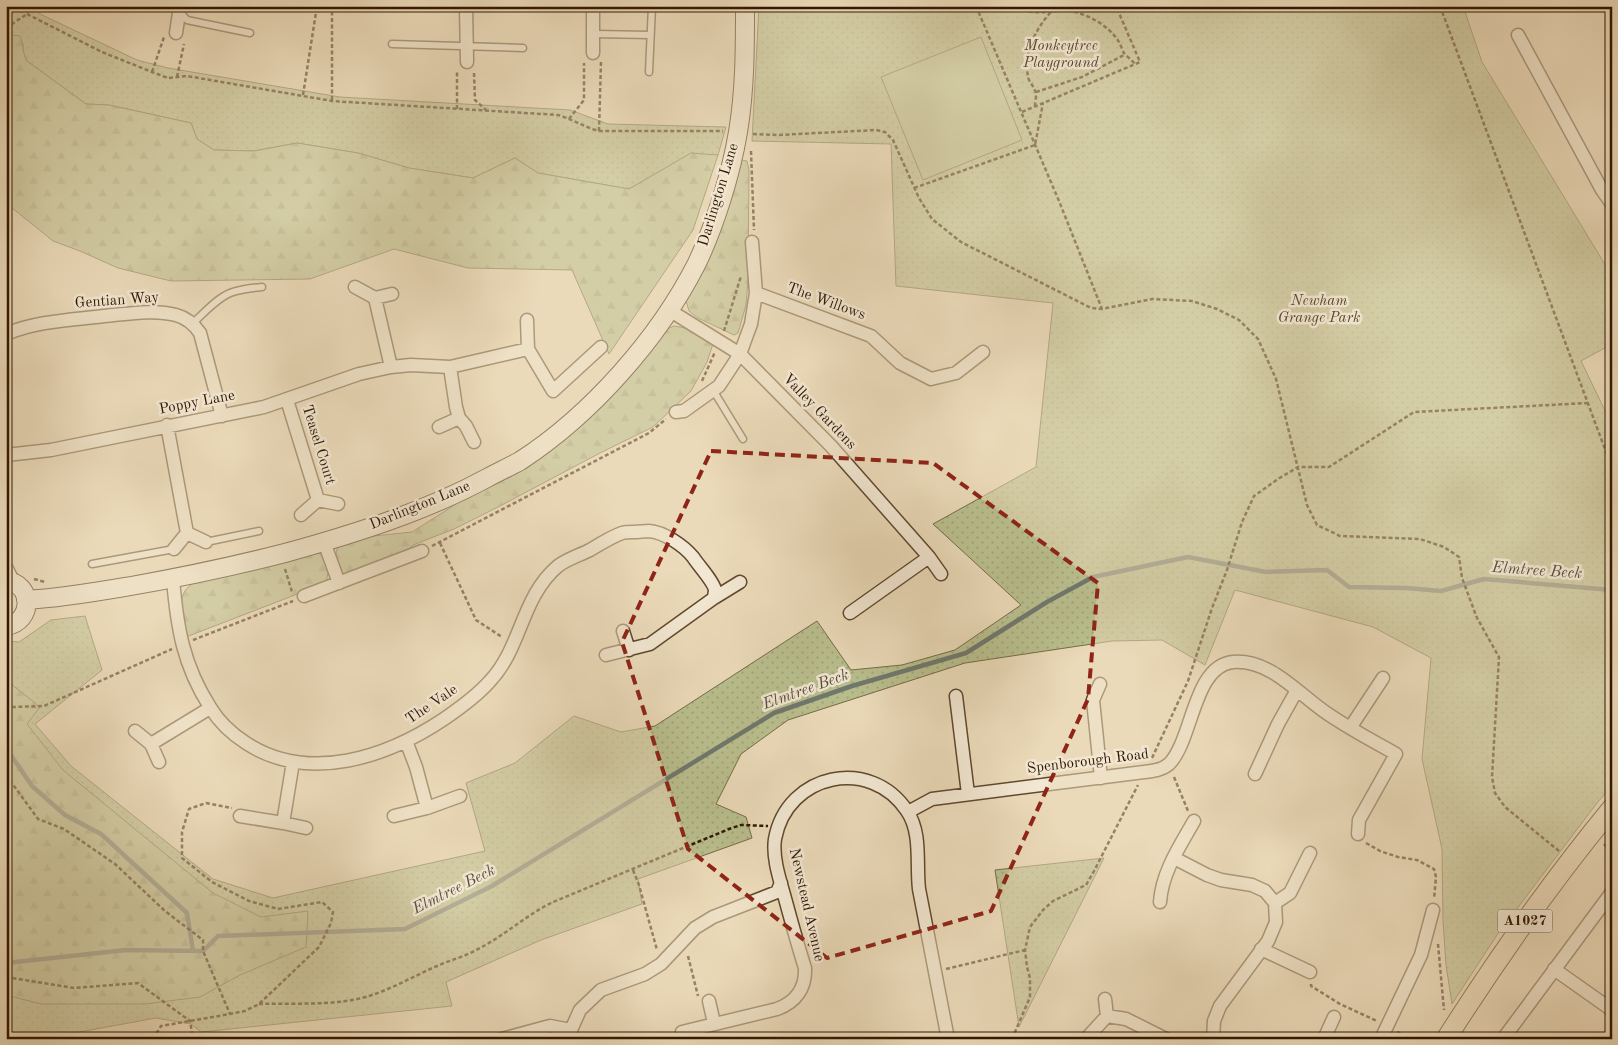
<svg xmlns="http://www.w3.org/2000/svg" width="1618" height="1045" font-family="'Old Standard TT',serif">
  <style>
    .green { fill: url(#green-dots); stroke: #756b47 }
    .forest { fill: url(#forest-firs); stroke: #756b47 }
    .pitch { fill: #b9bf8e; stroke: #756b47 }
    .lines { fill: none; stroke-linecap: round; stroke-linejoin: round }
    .stream { stroke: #70786e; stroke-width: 4.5 }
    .lane-casing { stroke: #60482e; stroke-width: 9 }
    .street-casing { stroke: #60482e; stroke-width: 15 }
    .secondary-casing { stroke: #311700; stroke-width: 20 }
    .primary-casing { stroke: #311700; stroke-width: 21 }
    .path { stroke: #311700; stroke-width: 2.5; stroke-dasharray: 4 2.5; stroke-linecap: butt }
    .lane { stroke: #f2e7d2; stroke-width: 6 }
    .street { stroke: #f2e7d2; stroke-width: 12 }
    .secondary { stroke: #f2e7d2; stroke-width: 18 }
    .primary { stroke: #ebdab9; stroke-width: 19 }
    .marked { fill: none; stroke: #8f2418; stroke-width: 4; stroke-dasharray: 10 6; stroke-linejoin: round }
    .labels { text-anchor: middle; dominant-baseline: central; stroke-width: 5; stroke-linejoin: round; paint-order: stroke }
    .shield { fill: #f2e7d2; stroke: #6b553f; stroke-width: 1 }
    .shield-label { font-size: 14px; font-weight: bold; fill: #311700 }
    .park-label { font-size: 15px; font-style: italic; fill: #5a492b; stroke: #f2e7d2 }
    .street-label { font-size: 15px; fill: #311700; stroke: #f2e7d2 }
    .water-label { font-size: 16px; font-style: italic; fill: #565040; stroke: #f2e7d2 }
  </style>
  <defs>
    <pattern id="green-dots" width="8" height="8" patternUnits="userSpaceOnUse" patternTransform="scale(1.25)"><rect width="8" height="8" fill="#b9bf8e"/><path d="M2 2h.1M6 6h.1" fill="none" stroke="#a0a379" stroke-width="1.8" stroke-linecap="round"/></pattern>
    <pattern id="forest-firs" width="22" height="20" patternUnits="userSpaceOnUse" patternTransform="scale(1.25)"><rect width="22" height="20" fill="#b9bf8e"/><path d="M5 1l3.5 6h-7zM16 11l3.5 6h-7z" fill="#a0a379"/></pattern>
  </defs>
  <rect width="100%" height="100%" fill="#ebdab9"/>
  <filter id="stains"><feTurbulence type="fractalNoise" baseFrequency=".004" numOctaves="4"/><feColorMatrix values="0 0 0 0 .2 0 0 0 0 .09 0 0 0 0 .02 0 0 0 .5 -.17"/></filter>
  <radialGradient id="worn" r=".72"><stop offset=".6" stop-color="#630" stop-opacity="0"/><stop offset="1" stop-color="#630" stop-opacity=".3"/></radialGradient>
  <path class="green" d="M6 6H29L40 14 137 60 168 68 340 97 570 110 608 124 726 127 718 155 691 154 629 189 538 173 515 158 473 178 409 168 358 153 297 143 254 151 214 150 197 139 191 123 109 105 86 104 27 61 23 53V44L10 34H6Z
    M759 6H1463L1482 62 1612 276V344L1581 361 1612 425V786L1597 803 1497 935 1452 1004 1446 965 1443 920 1442 849 1422 759 1431 658 1373 627 1235 590 1205 665 1162 640 1112 641 965 663 788 720 741 754 716 804 746 817 752 838 638 879 642 904 541 940 446 982 452 1006 201 1032 191 1024 156 1018 41 1039H6V641L19 642 51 620 85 616 102 670 35 724 71 766 213 879 273 898 485 851 466 783 515 763 574 716 621 732 655 726 817 621 851 670 902 665 955 650 1021 605 933 524 1036 467 1053 303 896 286 891 144 752 141Z
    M1104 858 1019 1027 995 870Z"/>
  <path class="forest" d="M6 34 20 36C24 45 22 53 27 61L86 104 109 105 191 123 197 139 214 150 254 151 297 143 358 153 409 168 473 178 515 158 538 173 629 189 691 153 718 155 693 230 609 354 572 270 468 268 394 249 310 279 171 281 118 268 80 251 53 241 6 203Z
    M741 160 747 161 749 170 748 279 746 305 738 333 734 335 698 318 689 311 686 301 709 259Z
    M674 326 685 328 713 344 707 362 691 391 653 427 600 453 500 506 454 529 413 545 408 550 346 575 340 573 335 557 338 546 374 536 412 532 464 499 516 474 546 454 581 425 617 389 665 330Z
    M314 552 323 555 328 573 326 583 186 637C183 617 173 592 196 582Z
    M6 680 40 707 27 724 63 770 213 893 261 917 308 911 306 947 240 975 200 997 145 1004H41L6 995Z"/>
  <path class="pitch" d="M981 37 1022 140 923 180 881 77Z"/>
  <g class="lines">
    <path class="stream" d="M6 748 32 786 65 815 101 834 187 913 193 951
      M6 963 126 950 203 951 218 936 405 929 492 886 774 713 852 686 966 653 1047 602 1093 577 1188 557 1266 572 1327 570 1349 587 1407 588 1441 591 1484 579 1612 590"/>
    <g class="lane-casing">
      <path id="lane" d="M170 6 178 10 187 20 250 33
        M594 34 650 35
        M392 44 523 48
        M649 72 652 6
        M193 323C204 313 216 299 230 293 240 289 251 288 262 287
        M713 390 743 439
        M206 542 259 531
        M92 564 174 549"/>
    </g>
    <g class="street-casing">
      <path id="street" d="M466 6 467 62
        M176 33 180 6
        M1518 35 1602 190 1612 204
        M593 53V6
        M355 287 375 298 392 294
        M756 293 871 336 900 363 931 379 956 373 983 352
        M375 298 391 367
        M669 310 740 354 831 446 929 557 941 574
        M527 320 528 349 553 391 601 347
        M6 334C37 321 71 320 104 316 127 314 154 309 176 315 187 318 194 324 200 333L222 416
        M450 367 456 407 459 418 466 426 474 442
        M287 400 318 500
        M676 412 684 411 719 386 740 354 751 324 756 293 752 242
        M167 425 187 533 174 549
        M439 427 459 418
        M6 455 51 450 264 407 359 374 391 367 411 365 450 367 528 349
        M301 515 318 500 338 504
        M187 533 206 542
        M324 542 339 583
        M6 567 14 583
        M173 579C177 627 183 665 210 707 219 722 232 734 246 743 309 784 387 757 444 719 460 708 477 696 490 681 522 647 521 597 558 566 567 559 580 555 590 550 600 544 611 537 622 533 625 532 630 532 634 532 639 532 644 531 649 531 664 532 684 546 693 557 698 565 714 582 715 590 715 593 714 595 714 598L650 644 606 655
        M304 596 422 551
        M714 598 740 582
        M850 613 929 557
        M623 631 629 650
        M1100 684 1093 700 1101 778
        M956 696 968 794
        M1350 728 1383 678
        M135 731 151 744 210 708
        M151 744 159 762
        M1255 774 1278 724 1297 690
        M427 808 460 796
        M908 812 932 799 1144 772C1153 771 1162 770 1169 764 1193 740 1193 666 1233 662 1271 659 1299 695 1328 714 1350 729 1373 741 1396 754L1359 820 1358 834
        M240 816 283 823 293 762
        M394 816 427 808 416 767 406 741
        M283 823 306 828
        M1174 858 1207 875 1221 880 1252 885 1265 891 1275 903
        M1160 902C1162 872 1180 846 1194 821
        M1261 949 1310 972
        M1554 969 1612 1010
        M1105 999 1107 1016
        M709 1001 714 1023
        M682 1032 777 1009C796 1002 806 988 805 968 798 946 792 924 786 902 781 883 772 859 775 839 787 773 871 756 907 811 922 833 916 863 919 889L948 1039
        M502 1039 550 1026 571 1030
        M572 1039 571 1030 580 1010 601 990 645 974 661 964 695 928 713 917 777 892 781 883
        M1086 1039 1107 1016 1126 1019 1166 1039
        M1213 1039 1214 1021 1220 1006 1268 941 1276 922 1275 903 1290 893 1310 853
        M1324 1039 1334 1017
        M1381 1039 1421 955 1433 910
        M1503 1039 1612 892"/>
    </g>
    <g class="secondary-casing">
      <path id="secondary" d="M6 581C33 583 34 622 6 626
        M26 600C62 598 96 592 131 586 182 577 234 566 285 553 354 534 424 512 487 478 498 472 509 467 520 461 591 415 659 338 697 263 715 225 731 174 738 132 745 90 745 49 745 6"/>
    </g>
    <g class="primary-casing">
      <path id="primary" d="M1446 1039C1497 959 1551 882 1612 808"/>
    </g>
    <path class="path" d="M976 6 1059 201 1102 309 1152 299 1192 301 1217 309 1239 320 1258 339 1276 379 1307 505 1317 525 1340 536 1420 539 1444 547 1459 557 1462 578 1477 618 1499 657 1492 777 1495 793 1505 807 1559 851
      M1017 6C1033 19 1057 7 1075 12 1091 16 1110 27 1119 42 1121 45 1122 50 1124 53 1127 57 1132 60 1135 64
      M1440 6 1612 468
      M27 14 102 52 152 72 168 78 187 76 332 101 558 115C572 119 584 127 599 131H723
      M6 28 27 14 31 6
      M152 72 164 37
      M474 73 475 100 486 110
      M177 77 184 44
      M1036 92 1082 77 1124 55
      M303 95 317 6
      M332 100V6
      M1035 106C1035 102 1037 95 1035 91 1034 87 1031 84 1029 80 1021 54 1038 23 1057 6
      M457 109V70
      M1022 112 1140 62 1116 6
      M569 119 584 100V63
      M599 131 601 62
      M753 134 779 135 876 130 885 132 893 140 919 198 932 219 961 242 1091 308 1102 309
      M751 151 754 230
      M914 188 1035 145 1043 103
      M724 331 741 276
      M702 381 715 352
      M8 543 9 556
      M440 543 476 620 502 637
      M432 546 649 433 666 419
      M285 569 292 592
      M34 579 45 582
      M193 640 293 601
      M6 704 13 707 44 706 172 649
      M1152 758 1188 681 1212 608 1227 570 1242 522 1254 496 1278 479 1298 467H1329L1414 412 1588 403
      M6 775 38 819 64 829 115 864 165 911 203 940V951L230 1014
      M1174 777 1188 811
      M1366 843 1380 851 1398 857 1417 860 1434 869 1436 877 1434 899
      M1604 844 1612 853
      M633 870 639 885 657 950
      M1438 944 1444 1010
      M688 956 698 996
      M946 969 1025 950
      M6 977 74 988 138 983 190 1021 193 1039
      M1311 984V986L1340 1004 1377 1021
      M259 1004C287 1003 318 1005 346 1001 379 997 407 979 437 966 450 960 464 957 476 950 503 937 526 915 553 902L729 829 741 825 768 826
      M1397 1032 1412 1039
      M153 1039 161 1026 230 1014 245 1011 259 1004 319 947 331 923 333 912 322 902 278 909 249 901 212 882 182 858V832L189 809 206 803 232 808
      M1012 1039 1030 997V978L1027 967 1025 950 1030 927 1043 910 1053 901 1086 885 1093 873 1138 785"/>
    <use href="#lane" class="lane"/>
    <use href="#street" class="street"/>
    <use href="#secondary" class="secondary"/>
    <use href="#primary" class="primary"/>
  </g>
  <path d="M0 0H1618V1045H0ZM711 451 933 463 1098 583 1088 699 991 911 827 958 688 849 622 642Z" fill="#ebdab9" fill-opacity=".55" fill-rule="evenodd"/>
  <path class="marked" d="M711 451 933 463 1098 583 1088 699 991 911 827 958 688 849 622 642Z"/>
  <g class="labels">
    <rect class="shield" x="1497.5" y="909.5" width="55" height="23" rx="4"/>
    <g class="shield-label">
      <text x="1525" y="921">A1027</text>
    </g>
    <g class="park-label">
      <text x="1061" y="46">Monkeytree<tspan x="1061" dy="17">Playground</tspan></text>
      <text x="1319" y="301">Newham<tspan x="1319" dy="17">Grange Park</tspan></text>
    </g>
    <g class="street-label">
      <text transform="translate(719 195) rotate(-73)">Darlington Lane</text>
      <text transform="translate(117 301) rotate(-4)">Gentian Way</text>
      <text transform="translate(826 302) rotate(20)">The Willows</text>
      <text transform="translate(197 403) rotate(-11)">Poppy Lane</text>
      <text transform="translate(819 412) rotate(46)">Valley Gardens</text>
      <text transform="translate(318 445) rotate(73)">Teasel Court</text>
      <text transform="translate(420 506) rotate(-22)">Darlington Lane</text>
      <text transform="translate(432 705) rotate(-34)">The Vale</text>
      <text transform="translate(1088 762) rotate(-7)">Spenborough Road</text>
      <text transform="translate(806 905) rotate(77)">Newstead Avenue</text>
    </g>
    <g class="water-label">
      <text transform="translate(1537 571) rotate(4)">Elmtree Beck</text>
      <text transform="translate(806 690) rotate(-20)">Elmtree Beck</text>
      <text transform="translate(454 890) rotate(-27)">Elmtree Beck</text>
    </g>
  </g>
  <rect width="1618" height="1045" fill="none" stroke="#ebdab9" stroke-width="25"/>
  <rect x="8" y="8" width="1603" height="1030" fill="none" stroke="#311700" stroke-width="2.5"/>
  <rect x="12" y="12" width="1593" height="1020" fill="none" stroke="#311700"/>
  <rect width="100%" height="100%" filter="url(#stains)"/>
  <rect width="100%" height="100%" fill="url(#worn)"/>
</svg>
